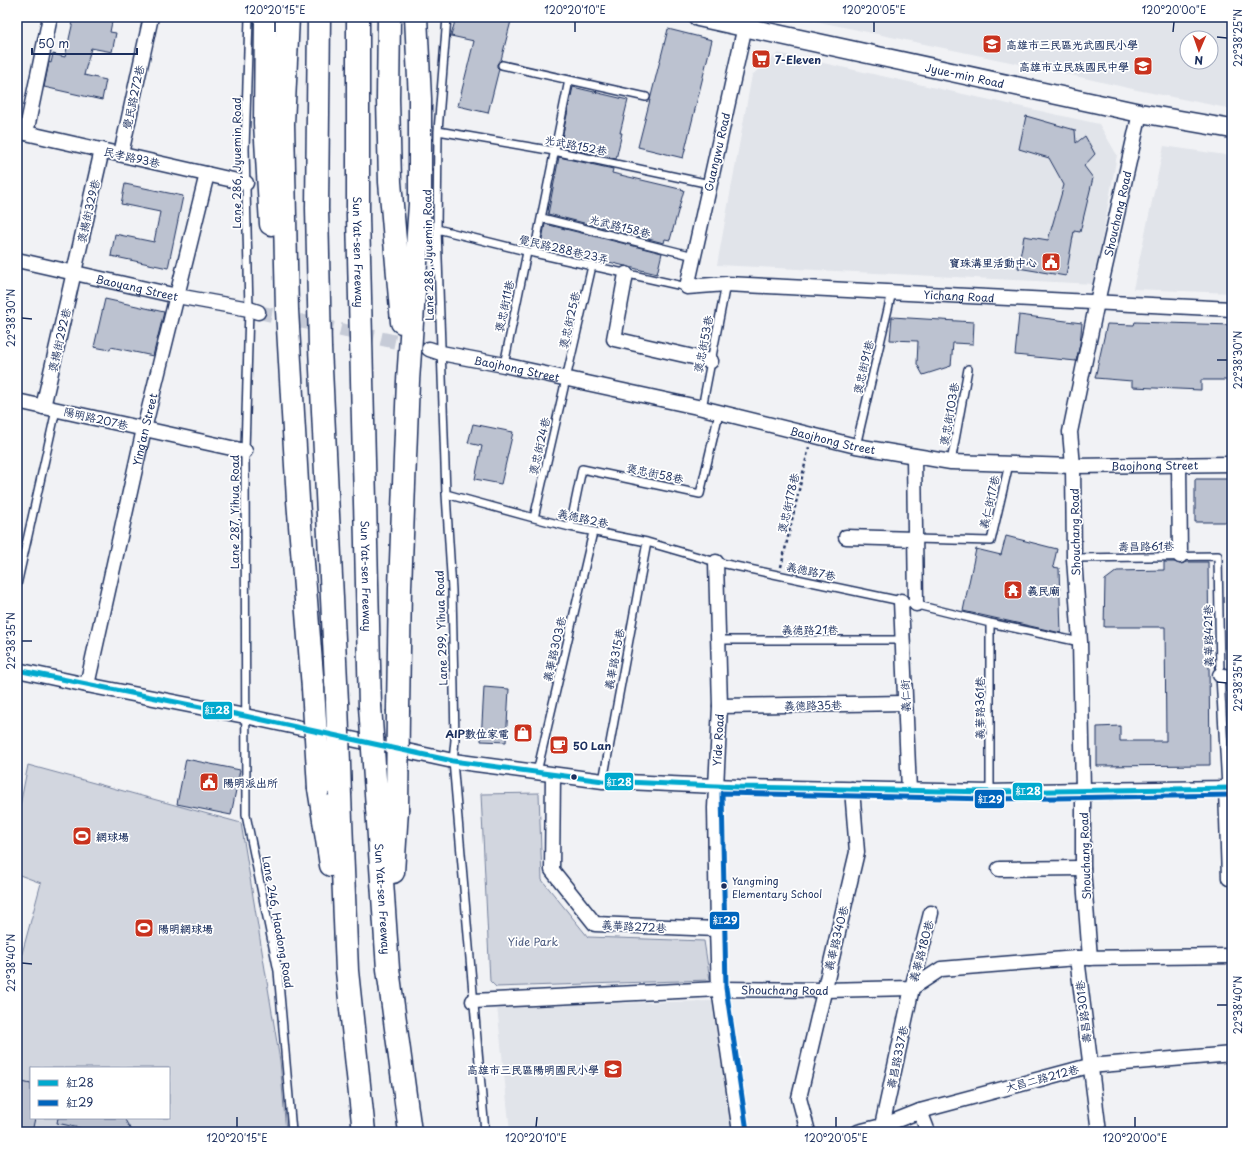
<svg xmlns="http://www.w3.org/2000/svg" width="1249" height="1149" font-family="'Playpen Sans','LXGW WenKai TC',sans-serif">
  <style>
    .built { fill: #e1e4ea; fill-rule: evenodd }
    .green { fill: #d2d6df; stroke: #76829e; fill-rule: evenodd }
    .building { fill: #bcc2d0; stroke: #1b2f5e }
    .lines { fill: none; stroke-linecap: round; stroke-linejoin: round }
    .minor-tunnel { stroke: #c6cbd7; stroke-width: 14; stroke-dasharray: 14 7; stroke-linecap: butt }
    .service-casing { stroke: #1b2f5e; stroke-width: 10 }
    .minor-casing { stroke: #1b2f5e; stroke-width: 17 }
    .tertiary-casing { stroke: #1b2f5e; stroke-width: 21 }
    .motorway-casing { stroke: #1b2f5e; stroke-width: 25 }
    .path { stroke: #1b2f5e; stroke-width: 2.5; stroke-dasharray: 3 3; stroke-linecap: butt }
    .service { stroke: #fff; stroke-width: 7 }
    .minor { stroke: #fff; stroke-width: 14 }
    .tertiary { stroke: #fff; stroke-width: 18 }
    .motorway { stroke: #fff; stroke-width: 22 }
    .motorway-bridge-casing { stroke: #1b2f5e; stroke-width: 25; stroke-linecap: butt }
    .motorway-bridge { stroke: #fff; stroke-width: 22 }
    .bus-1-casing { stroke: #fff; stroke-width: 8 }
    .bus-2-casing { stroke: #fff; stroke-width: 8 }
    .bus-1 { stroke: #00a9ce; stroke-width: 5 }
    .bus-2 { stroke: #0065bd; stroke-width: 5 }
    .ticks { fill: none; stroke: #1b2f5e; stroke-width: 1.5 }
    .bus-dot { fill: #1b2f5e; stroke: #fff; stroke-width: 1.5 }
    .labels { text-anchor: middle; dominant-baseline: central; stroke-width: 3.5; stroke-linejoin: round; paint-order: stroke }
    .bus-label { font-size: 10px; fill: #1b2f5e; stroke: #fff; text-anchor: start }
    .poi-label { font-size: 11px; font-weight: bold; fill: #1b2f5e; stroke: #fff; text-anchor: start }
    .street-label { font-size: 11px; fill: #1b2f5e; stroke: #fff }
    .park-label { font-size: 11px; fill: #49597e; stroke: #fff }
    .line-badge { stroke: #fff; stroke-width: 1.5 }
    .badge-label { font-size: 11px; text-anchor: middle; font-weight: bold; fill: #fff }
    .neatline { fill: none; stroke: #1b2f5e; stroke-width: 1.5 }
    .ticks-label { font-size: 10px; text-anchor: middle; fill: #1b2f5e }
  </style>
  <rect width="100%" height="100%" fill="#f1f2f5"/>
  <filter id="ink" filterUnits="userSpaceOnUse"><feTurbulence type="fractalNoise" baseFrequency=".025" numOctaves="2"/><feDisplacementMap in="SourceGraphic" scale="8" xChannelSelector="R" yChannelSelector="G"/><feConvolveMatrix kernelMatrix="1 2 1 2 8 2 1 2 1" color-interpolation-filters="sRGB"/></filter>
  <g filter="url(#ink)">
    <path class="built" d="M796 17H1232V109L1137 90 1053 71ZM1187 38H1211V62H1187Z
      M778 53 1099 124 1117 155 1094 284 717 265 752 75Z
      M1164 146 1232 156V293L1133 289Z
      M713 1001 732 1132H510L497 1006Z"/>
    <path class="green" d="M28 765 241 823 280 1061 286 1132H17V972L41 883 17 874V821ZM31 1068H169V1118H31Z
      M539 793 542 880 588 937 704 941 710 980 496 987 490 981 481 794Z"/>
    <path class="building" d="M74 17H113L110 32 116 33 112 52 91 48 84 75 106 80 102 100 44 87 49 62 51 63 53 54 65 57Z
      M456 17H512L501 60 497 64V67L499 69 488 113 458 106 474 41 451 36Z
      M668 29 712 40 683 158 638 147Z
      M573 87 628 100 620 133H622L616 159 560 147Z
      M1026 116 1075 130 1076 143 1085 136 1095 154 1084 166 1093 178 1080 232 1074 231 1066 276 1018 268 1024 236 1048 240 1064 185 1049 158 1019 149Z
      M559 157 613 169 612 173 684 190 670 240 665 239 664 243 548 214Z
      M125 184 183 196 168 268 111 256 115 234 154 242 160 212 121 204Z
      M545 224 662 253 657 274 541 245Z
      M105 299 164 312 153 356 111 347 110 350 94 347Z
      M1019 315 1082 323 1080 344 1076 361 1015 355Z
      M892 317 974 322 973 344 953 343 951 366 923 375 917 364 918 341 890 340Z
      M1135 322 1232 325V380H1201V390L1132 387V381L1095 378 1107 324 1134 325Z
      M473 424 513 432 501 484 475 479 482 446 468 443Z
      M1195 479H1232V522H1195Z
      M1006 536 1057 549 1053 567 1059 568 1061 633 963 611 976 549 1001 555Z
      M1164 562H1175L1180 564 1186 562H1208L1210 765 1097 766V727L1120 726V741H1166L1165 627H1104L1105 580 1117 571 1164 570Z
      M484 687 509 689 506 742 481 741Z
      M186 759 240 770 231 815 177 804Z
      M22 1082 31 1084V1118H35L32 1132H17V1085Z
      M58 1118H124L132 1132H83L84 1129 57 1123Z"/>
    <g class="lines">
      <path class="minor-tunnel" d="M258 312 429 349"/>
      <g class="service-casing">
        <path id="service" d="M249 17 245 149 249 309 245 451 246 815 278 971 292 1132
          M447 17 438 131 437 229 446 494 452 590 455 740 453 761 485 1132
          M502 65 646 97
          M438 131 554 151 710 184
          M542 218 694 256
          M437 229 534 253 687 287
          M534 253 569 80
          M504 365 527 252
          M702 408 726 284
          M856 446 892 292
          M951 462 968 369
          M446 494 534 518 570 527 647 542 716 562 901 601 990 623 1080 642
          M534 518 592 266
          M570 527 582 469 700 494 719 413
          M915 539 991 541 1009 464
          M1074 558 1218 556 1220 675 1226 788
          M17 585 56 410
          M718 640H903
          M537 772 593 532
          M603 781 647 542
          M990 792V623"/>
      </g>
      <g class="minor-casing">
        <g id="minor">
          <path id="s1" d="M747 17 687 287 726 284 1232 309"/>
          <path d="M17 131 246 183"/>
          <path d="M26 133 50 17"/>
          <path d="M121 154 151 17"/>
          <path id="s2" d="M17 260 177 296 249 309 258 312"/>
          <path d="M626 274 614 339 711 361"/>
          <path id="s3" d="M429 349 441 353 504 365 702 408 856 446 951 462 1073 466 1232 464"/>
          <path d="M17 401 245 451"/>
          <path d="M43 407 102 150"/>
          <path d="M914 456 916 604"/>
          <path d="M1179 465 1180 556"/>
          <path d="M846 537 915 539"/>
          <path d="M716 562 720 706 715 808 717 929 719 989 740 1132"/>
          <path d="M901 601 909 791"/>
          <path d="M17 670 87 685 245 716 453 761 603 781 739 787 990 792 1083 790 1232 788"/>
          <path d="M1220 675 1232 678"/>
          <path id="s4" d="M87 685 144 429 207 174"/>
          <path d="M720 706 905 703"/>
          <path d="M553 775 552 870 595 924 717 929"/>
          <path d="M1226 788 1229 878"/>
          <path d="M999 869 1083 868"/>
          <path d="M1077 958 1099 1132"/>
          <path id="s5" d="M1090 958 1083 868V790L1080 642 1074 558 1073 466 1070 432 1097 302 1140 113"/>
          <path id="s6" d="M473 1001 719 989 824 990 912 988 941 969 1077 958 1232 956"/>
          <path d="M920 1111 928 1132"/>
          <path d="M882 1126 912 988 931 913"/>
          <path d="M808 1132 799 1098 857 852 852 789"/>
          <path d="M858 1132 882 1126 920 1111 1089 1066 1232 1054"/>
        </g>
      </g>
      <g class="tertiary-casing">
        <g id="tertiary">
          <path id="s7" d="M698 17 1140 113 1232 129"/>
        </g>
      </g>
      <g class="motorway-casing">
        <g id="motorway">
          <path d="M266 17 265 123 271 224"/>
          <path d="M288 17 283 124 287 310 298 500 313 688"/>
          <path d="M319 17 317 208 320 348 337 702"/>
          <path id="s8" d="M358 17V216L370 706"/>
          <path d="M389 17 388 99 390 182 402 322"/>
          <path d="M398 710 400 587 408 381 420 204V99L416 17"/>
          <path d="M319 788 331 865"/>
          <path d="M340 795 347 971 364 1132"/>
          <path id="s9" d="M377 808 388 969 410 1132"/>
          <path d="M393 872 397 810"/>
        </g>
      </g>
      <path class="path" d="M781 567 809 447"/>
      <use href="#service" class="service"/>
      <use href="#minor" class="minor"/>
      <use href="#tertiary" class="tertiary"/>
      <use href="#motorway" class="motorway"/>
      <g class="motorway-bridge-casing">
        <path id="motorway-bridge" d="M313 688 319 788
          M337 702 340 795
          M370 706 377 808
          M397 810 398 710"/>
      </g>
      <use href="#motorway-bridge" class="motorway-bridge"/>
      <g class="bus-1-casing">
        <path id="bus-1" d="M17 670 245 716 453 761 603 781 739 787 990 792 1232 788"/>
      </g>
      <g class="bus-2-casing">
        <path id="bus-2" d="M747 1131 726 988 722 793 990 799 1232 795"/>
      </g>
      <use href="#bus-1" class="bus-1"/>
      <use href="#bus-2" class="bus-2"/>
    </g>
  </g>
  <path class="ticks" d="M275 32V22M575 32V22M874 32V22M1173 32 1174 22M1217 37 1227 38M22 318 32 319M1217 360H1227M22 641H32M1217 682 1227 683M22 963 32 964M1217 1005H1227M237 1127V1117M536 1127 537 1117M836 1127V1117M1135 1127V1117"/>
  <defs>
    <g id="school-square" transform="scale(1)"><rect x="-9" y="-9" width="18" height="18" rx="4" fill="#c8321e" stroke="#fff"/><path d="M0-5L7-2L0 1L-7-2ZM-4 1L0 2.5L4 1V4Q0 6-4 4Z" fill="#fff"/></g>
    <g id="supermarket-square" transform="scale(1)"><rect x="-9" y="-9" width="18" height="18" rx="4" fill="#c8321e" stroke="#fff"/><path d="M-6-5.5h2.5l.6 2H6L4.5 2H-2.5L-4.4-4H-6ZM-1.5 3.2a1.3 1.3 0 1 0 .1 0ZM3 3.2a1.3 1.3 0 1 0 .1 0Z" fill="#fff"/></g>
    <g id="civic-square" transform="scale(1)"><rect x="-9" y="-9" width="18" height="18" rx="4" fill="#c8321e" stroke="#fff"/><path d="M-.6-6.5H3V-4.5H.6V-3L4-1V1h2V6H-6V1h2V-1L-.6-3ZM-1.2 2.5V6h2.4V2.5Z" fill="#fff"/></g>
    <g id="temple-square" transform="scale(1)"><rect x="-9" y="-9" width="18" height="18" rx="4" fill="#c8321e" stroke="#fff"/><path d="M0-6L5-2H3V0L6.5 2.5H4V6H1.5V3h-3V6H-4V2.5H-6.5L-3 0V-2H-5Z" fill="#fff"/></g>
    <g id="shop-square" transform="scale(1)"><rect x="-9" y="-9" width="18" height="18" rx="4" fill="#c8321e" stroke="#fff"/><path d="M-5-2.5h2.3a2.7 3.5 0 0 1 5.4 0H5L5.5 6h-11ZM-1.5-2.5h3a1.5 2.3 0 0 0-3 0Z" fill="#fff"/></g>
    <g id="cafe-square" transform="scale(1)"><rect x="-9" y="-9" width="18" height="18" rx="4" fill="#c8321e" stroke="#fff"/><path d="M-5.5-4.5H6V0H3Q3 3.5 0 3.5H-2.5Q-5.5 3.5-5.5 0ZM3-3.2v2h1.7v-2ZM-6 4.5H4V6H-6Z" fill="#fff"/></g>
    <g id="stadium-square" transform="scale(1)"><rect x="-9" y="-9" width="18" height="18" rx="4" fill="#c8321e" stroke="#fff"/><path d="M0-5a6.5 5 0 1 0 0 10a6.5 5 0 1 0 0-10ZM-3.5-1.8h7v3.6h-7Z" fill="#fff"/></g>
  </defs>
  <g fill-rule="evenodd">
    <use href="#school-square" x="992" y="44"/>
    <use href="#supermarket-square" x="761" y="59"/>
    <use href="#school-square" x="1143" y="66"/>
    <use href="#civic-square" x="1051" y="262"/>
    <use href="#temple-square" x="1013" y="590"/>
    <use href="#shop-square" x="523" y="733"/>
    <use href="#cafe-square" x="559" y="745"/>
    <use href="#civic-square" x="209" y="782"/>
    <use href="#stadium-square" x="82" y="836"/>
    <use href="#stadium-square" x="144" y="928"/>
    <use href="#school-square" x="613" y="1069"/>
  </g>
  <g class="bus-dot">
    <circle cx="574" cy="777" r="3.5"/>
    <circle cx="724" cy="886" r="3.5"/>
  </g>
  <g class="labels">
    <g class="bus-label">
      <text x="732" y="880">Yangming<tspan x="732" dy="13">Elementary School</tspan></text>
    </g>
    <g class="poi-label">
      <text x="1006" y="44">高雄市三民區光武國民小學</text>
      <text x="775" y="59">7-Eleven</text>
      <text x="1129" y="66" text-anchor="end">高雄市立民族國民中學</text>
      <text x="1037" y="262" text-anchor="end">寶珠溝里活動中心</text>
      <text x="1027" y="590">義民廟</text>
      <text x="509" y="733" text-anchor="end">AIP數位家電</text>
      <text x="573" y="745">50 Lan</text>
      <text x="223" y="782">陽明派出所</text>
      <text x="96" y="836">網球場</text>
      <text x="158" y="928">陽明網球場</text>
      <text x="599" y="1069" text-anchor="end">高雄市三民區陽明國民小學</text>
    </g>
    <g class="street-label">
      <text stroke="none"><textPath href="#s7" startOffset="273">Jyue-min Road</textPath></text>
      <text transform="translate(133 97) rotate(-78)">覺民路272巷</text>
      <text transform="translate(576 145) rotate(11)">光武路152巷</text>
      <text transform="translate(717 152) rotate(-77)">Guangwu Road</text>
      <text transform="translate(132 157) rotate(13)">民孝路93巷</text>
      <text transform="translate(236 163) rotate(-90)">Lane 286, Jyuemin Road</text>
      <text transform="translate(88 211) rotate(-77)">褒揚街329巷</text>
      <text stroke="none"><textPath href="#s5" startOffset="750">Shouchang Road</textPath></text>
      <text transform="translate(620 226) rotate(14)">光武路158巷</text>
      <text transform="translate(564 249) rotate(13)">覺民路288巷23弄</text>
      <text stroke="none"><textPath href="#s8" startOffset="235">Sun Yat-sen Freeway</textPath></text>
      <text transform="translate(428 255) rotate(-91)">Lane 288, Jyuemin Road</text>
      <text stroke="none"><textPath href="#s2" startOffset="123">Baoyang Street</textPath></text>
      <text stroke="none"><textPath href="#s1" startOffset="549">Yichang Road</textPath></text>
      <text transform="translate(504 306) rotate(-78)">褒忠街11巷</text>
      <text transform="translate(569 320) rotate(-77)">褒忠街25巷</text>
      <text transform="translate(59 340) rotate(-77)">褒揚街292巷</text>
      <text transform="translate(703 344) rotate(-79)">褒忠街53巷</text>
      <text transform="translate(863 367) rotate(-77)">褒忠街91巷</text>
      <text stroke="none"><textPath href="#s3" startOffset="90">Baojhong Street</textPath></text>
      <text transform="translate(949 414) rotate(-80)">褒忠街103巷</text>
      <text transform="translate(96 418) rotate(13)">陽明路207巷</text>
      <text stroke="none"><textPath href="#s4" startOffset="262">Ying'an Street</textPath></text>
      <text stroke="none"><textPath href="#s3" startOffset="414">Baojhong Street</textPath></text>
      <text transform="translate(539 446) rotate(-77)">褒忠街24巷</text>
      <text stroke="none"><textPath href="#s3" startOffset="738">Baojhong Street</textPath></text>
      <text transform="translate(655 473) rotate(12)">褒忠街58巷</text>
      <text transform="translate(989 502) rotate(-77)">義仁街17巷</text>
      <text transform="translate(788 503) rotate(-77)">褒忠街178巷</text>
      <text transform="translate(234 512) rotate(-90)">Lane 287, Yihua Road</text>
      <text transform="translate(583 518) rotate(12)">義德路2巷</text>
      <text transform="translate(1075 532) rotate(-91)">Shouchang Road</text>
      <text transform="translate(1146 546) rotate(-1)">壽昌路61巷</text>
      <text transform="translate(811 571) rotate(12)">義德路7巷</text>
      <text stroke="none"><textPath href="#s8" startOffset="559">Sun Yat-sen Freeway</textPath></text>
      <text transform="translate(441 628) rotate(-92)">Lane 299, Yihua Road</text>
      <text x="810" y="629">義德路21巷</text>
      <text transform="translate(1208 636) rotate(-91)">義華路421巷</text>
      <text transform="translate(554 649) rotate(-77)">義華路303巷</text>
      <text transform="translate(614 659) rotate(-79)">義華路315巷</text>
      <text transform="translate(905 696) rotate(-92)">義仁街</text>
      <text transform="translate(813 705) rotate(-1)">義德路35巷</text>
      <text transform="translate(979 708) rotate(-90)">義華路361巷</text>
      <text transform="translate(718 740) rotate(-87)">Yide Road</text>
      <text transform="translate(1085 856) rotate(-92)">Shouchang Road</text>
      <text stroke="none"><textPath href="#s9" startOffset="91">Sun Yat-sen Freeway</textPath></text>
      <text transform="translate(278 922) rotate(80)">Lane 246, Haodong Road</text>
      <text transform="translate(634 926) rotate(3)">義華路272巷</text>
      <text transform="translate(836 938) rotate(-76)">義華路340巷</text>
      <text transform="translate(921 951) rotate(-75)">義華路180巷</text>
      <text stroke="none"><textPath href="#s6" startOffset="312">Shouchang Road</textPath></text>
      <text transform="translate(1083 1012) rotate(-97)">壽昌路301巷</text>
      <text transform="translate(897 1057) rotate(-78)">壽昌路337巷</text>
      <text transform="translate(1042 1078) rotate(-15)">大昌二路212巷</text>
    </g>
    <g class="park-label">
      <text x="533" y="941">Yide Park</text>
    </g>
  </g>
  <g class="line-badge">
    <rect x="202" y="701" width="31" height="19" rx="4" fill="#00a9ce"/>
    <rect x="604" y="772" width="30" height="19" rx="4" fill="#00a9ce"/>
    <rect x="1012" y="782" width="31" height="19" rx="4" fill="#00a9ce"/>
    <rect x="974" y="789" width="31" height="20" rx="4" fill="#0065bd"/>
    <rect x="709" y="911" width="31" height="19" rx="4" fill="#0065bd"/>
  </g>
  <g class="badge-label">
    <text x="217" y="714">紅28</text>
    <text x="619" y="786">紅28</text>
    <text x="1028" y="795">紅28</text>
    <text x="990" y="803">紅29</text>
    <text x="725" y="924">紅29</text>
  </g>
  <rect width="1249" height="1149" fill="none" stroke="#fff" stroke-width="44"/>
  <rect x="30" y="1067" width="140" height="52" fill="#ffffff" stroke="#a4acbf"/>
  <rect x="38" y="1080" width="20" height="6" fill="#00a9ce" stroke="#a4acbf"/>
  <text x="66" y="1087" font-size="12" fill="#1b2f5e">紅28</text>
  <rect x="38" y="1100" width="20" height="6" fill="#0065bd" stroke="#a4acbf"/>
  <text x="66" y="1107" font-size="12" fill="#1b2f5e">紅29</text>
  <g transform="translate(1199 50) rotate(182)"><circle r="19" fill="#ffffff" stroke="#a4acbf"/>
  <path d="M0-3L7 15L0 10L-7 15Z" fill="#c8321e"/>
  <text y="-6" font-size="11" font-weight="bold" text-anchor="middle" fill="#1b2f5e">N</text>
  </g>
  <path d="M32 48v6h105v-6" fill="none" stroke="#1b2f5e" stroke-width="2"/>
  <text x="38" y="48" font-size="12" fill="#1b2f5e" stroke="#ffffff" stroke-width="3" paint-order="stroke">50 m</text>
  <rect x="22" y="22" width="1205" height="1105" class="neatline"/>
  <g class="ticks-label">
    <text x="275" y="14">120°20'15"E</text>
    <text x="575" y="14">120°20'10"E</text>
    <text x="874" y="14">120°20'05"E</text>
    <text x="1174" y="14">120°20'00"E</text>
    <text transform="translate(1238 38) rotate(-90)" y="4">22°38'25"N</text>
    <text transform="translate(11 318) rotate(-90)" y="4">22°38'30"N</text>
    <text transform="translate(1238 360) rotate(-90)" y="4">22°38'30"N</text>
    <text transform="translate(11 641) rotate(-90)" y="4">22°38'35"N</text>
    <text transform="translate(1238 683) rotate(-90)" y="4">22°38'35"N</text>
    <text transform="translate(11 963) rotate(-90)" y="4">22°38'40"N</text>
    <text transform="translate(1238 1005) rotate(-90)" y="4">22°38'40"N</text>
    <text x="237" y="1142">120°20'15"E</text>
    <text x="536" y="1142">120°20'10"E</text>
    <text x="836" y="1142">120°20'05"E</text>
    <text x="1135" y="1142">120°20'00"E</text>
  </g>
</svg>
